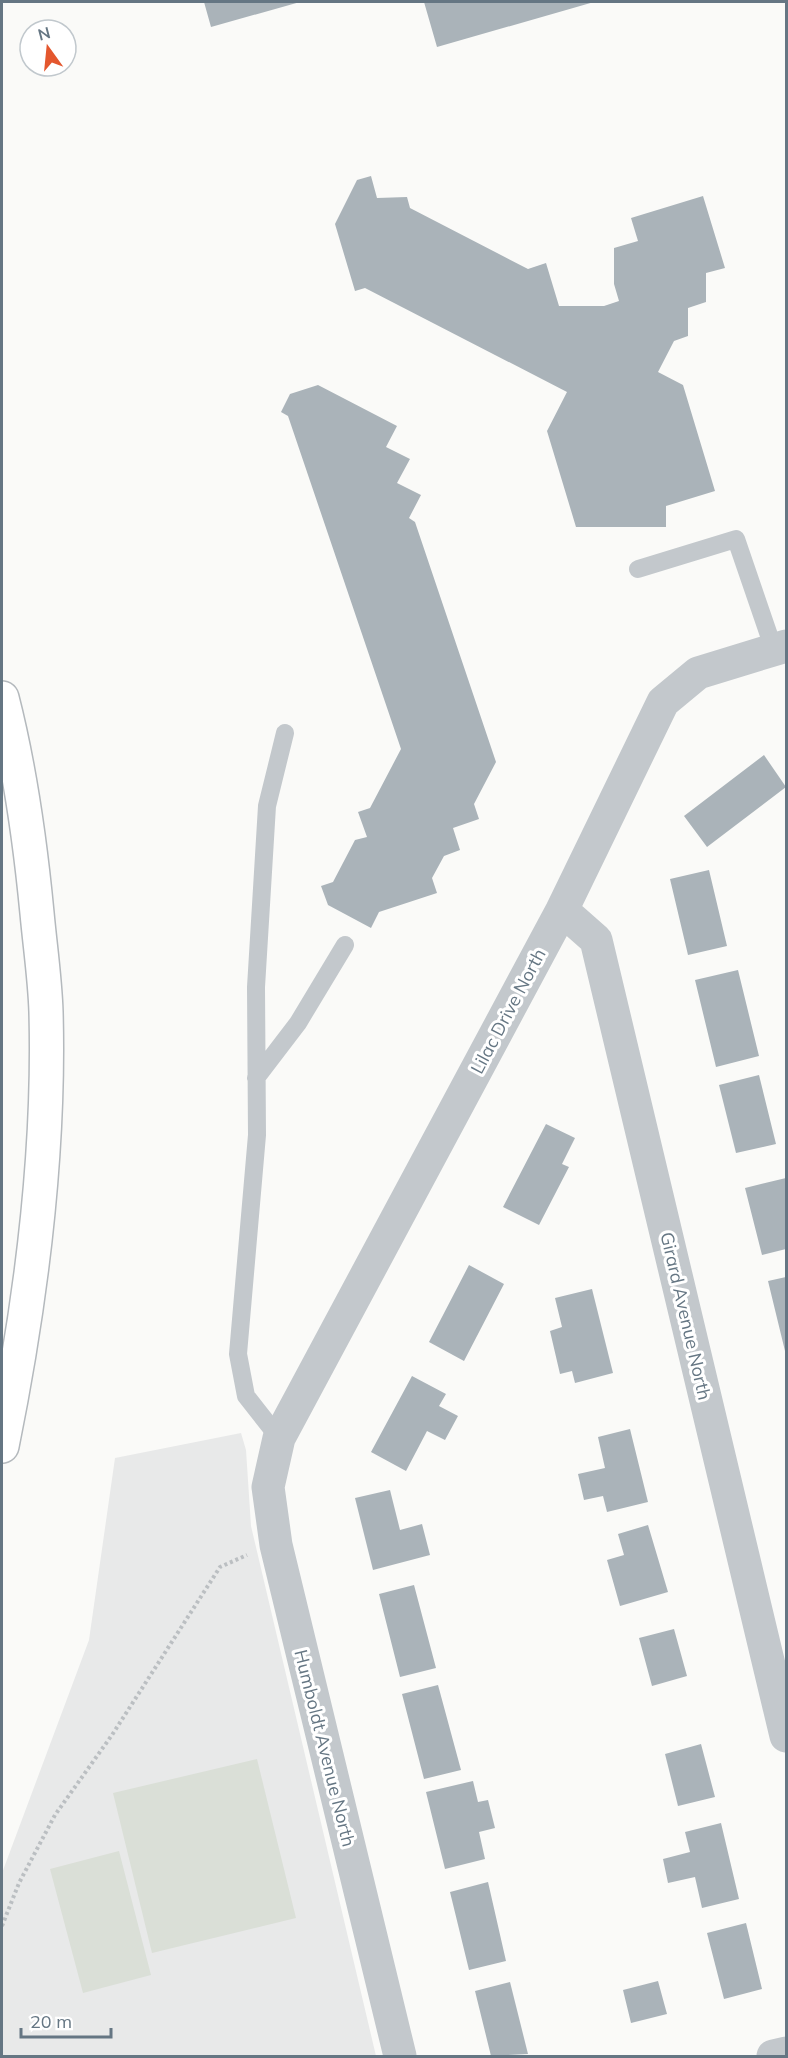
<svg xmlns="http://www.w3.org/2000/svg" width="788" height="2058" font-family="Mulish,sans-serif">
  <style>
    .built { fill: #e8e9e9 }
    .green { fill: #dadfd7 }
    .building { fill: #aab3b9 }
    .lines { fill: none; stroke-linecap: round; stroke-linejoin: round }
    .motorway-casing { stroke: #b4b9bd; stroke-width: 36 }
    .path { stroke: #bbbfc2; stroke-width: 4; stroke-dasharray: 3 3; stroke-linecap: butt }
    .service { stroke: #c3c8cc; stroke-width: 18 }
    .minor { stroke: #c3c8cc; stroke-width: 33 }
    .motorway { stroke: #fff; stroke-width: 33 }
    .labels { text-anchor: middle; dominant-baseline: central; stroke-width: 6; stroke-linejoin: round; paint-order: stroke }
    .street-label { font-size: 18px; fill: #657683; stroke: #fff }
  </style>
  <rect width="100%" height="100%" fill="#fafaf8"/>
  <path class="built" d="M241 1433 246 1450 251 1526 376 2056H2V1873L89 1640 115 1458Z"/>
  <path class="green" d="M257 1759 296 1918 152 1953 113 1793Z
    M119 1851 151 1975 83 1993 50 1869Z"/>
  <path class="building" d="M204 2H300L211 27Z
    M424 2H594L437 47Z
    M371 176 377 198 407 197 410 208 528 269 546 263 559 306H604L619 301 614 284V248L638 241 631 218 703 196 725 268 706 273V302L688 308V336L674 341 658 372 683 385 715 491 666 506V527H576L547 431 567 392 365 288 355 291 335 224 357 180Z
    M318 385 397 426 386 447 410 459 397 483 421 495 409 518 415 522 496 762 474 804 479 819 453 828 460 850 444 856 432 878 437 893 379 912 371 928 328 905 321 886 333 882 355 840 367 837 358 812 370 808 401 749 288 416 281 412 290 394Z
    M764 755 786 787 707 847 684 816Z
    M709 870 727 946 688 955 670 879Z
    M738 970 759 1056 716 1067 695 980Z
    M759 1075 776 1144 736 1153 719 1085Z
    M546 1124 575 1138 562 1164 569 1167 539 1225 503 1207Z
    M786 1178V1249L762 1255 745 1188Z
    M469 1265 504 1284 464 1361 429 1342Z
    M786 1277V1351H785L768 1281Z
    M592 1289 613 1373 575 1383 572 1371 560 1374 550 1331 562 1327 555 1298Z
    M412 1376 446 1394 439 1406 458 1416 445 1440 427 1431 406 1471 371 1452Z
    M630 1429 648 1502 607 1512 603 1496 584 1500 578 1474 605 1468 598 1437Z
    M390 1490 400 1530 422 1524 430 1555 373 1570 355 1498Z
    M648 1525 668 1592 620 1606 607 1560 624 1555 618 1534Z
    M414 1585 436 1668 400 1677 379 1594Z
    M674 1629 687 1676 652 1686 639 1638Z
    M438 1685 461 1770 424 1779 402 1694Z
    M701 1744 715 1797 678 1806 665 1754Z
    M473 1781 478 1802 488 1800 495 1828 479 1832 485 1859 445 1869 426 1792Z
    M721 1823 739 1899 702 1908 695 1877 668 1883 663 1859 690 1852 685 1832Z
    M488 1882 506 1961 469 1970 450 1892Z
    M746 1923 762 1989 724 1999 707 1933Z
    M658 1981 667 2014 631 2023 623 1990Z
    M510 1982 528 2054 491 2056 475 1991Z"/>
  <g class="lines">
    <g class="motorway-casing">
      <path id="motorway" d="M2 698C20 768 30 840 37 913 40 946 45 979 46 1012 50 1158 31 1303 2 1446"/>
    </g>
    <path class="path" d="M2 1926 19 1883 55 1815 112 1735 220 1567 247 1555"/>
    <path class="service" d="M638 569 736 539 774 650
      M256 1078 298 1023 345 945
      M279 1438 246 1396 238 1354 257 1135 256 987 267 806 285 733"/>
    <path class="minor" d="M562 910 596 940 786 1736
      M400 2056 276 1545 268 1487 279 1438 562 910 663 702 698 673 786 646
      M773 2056 786 2053"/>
    <use href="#motorway" class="motorway"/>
  </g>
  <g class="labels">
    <g class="street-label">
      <text transform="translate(508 1011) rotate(-62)">Lilac Drive North</text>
      <text transform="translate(686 1316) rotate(77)">Girard Avenue North</text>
      <text transform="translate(325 1748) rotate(76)">Humboldt Avenue North</text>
    </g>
  </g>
  <rect width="788" height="2058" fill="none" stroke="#657683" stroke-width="6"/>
  <g transform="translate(48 48) rotate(345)"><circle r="28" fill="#ffffff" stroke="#c1c8cd" stroke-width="1.5"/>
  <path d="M0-4.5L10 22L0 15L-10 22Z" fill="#e4572e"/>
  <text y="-9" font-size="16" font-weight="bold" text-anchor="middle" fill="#657683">N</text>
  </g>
  <path d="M21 2028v9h90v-9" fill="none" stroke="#657683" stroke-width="3"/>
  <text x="30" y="2028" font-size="18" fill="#657683" stroke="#ffffff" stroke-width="4.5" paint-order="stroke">20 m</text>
</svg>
